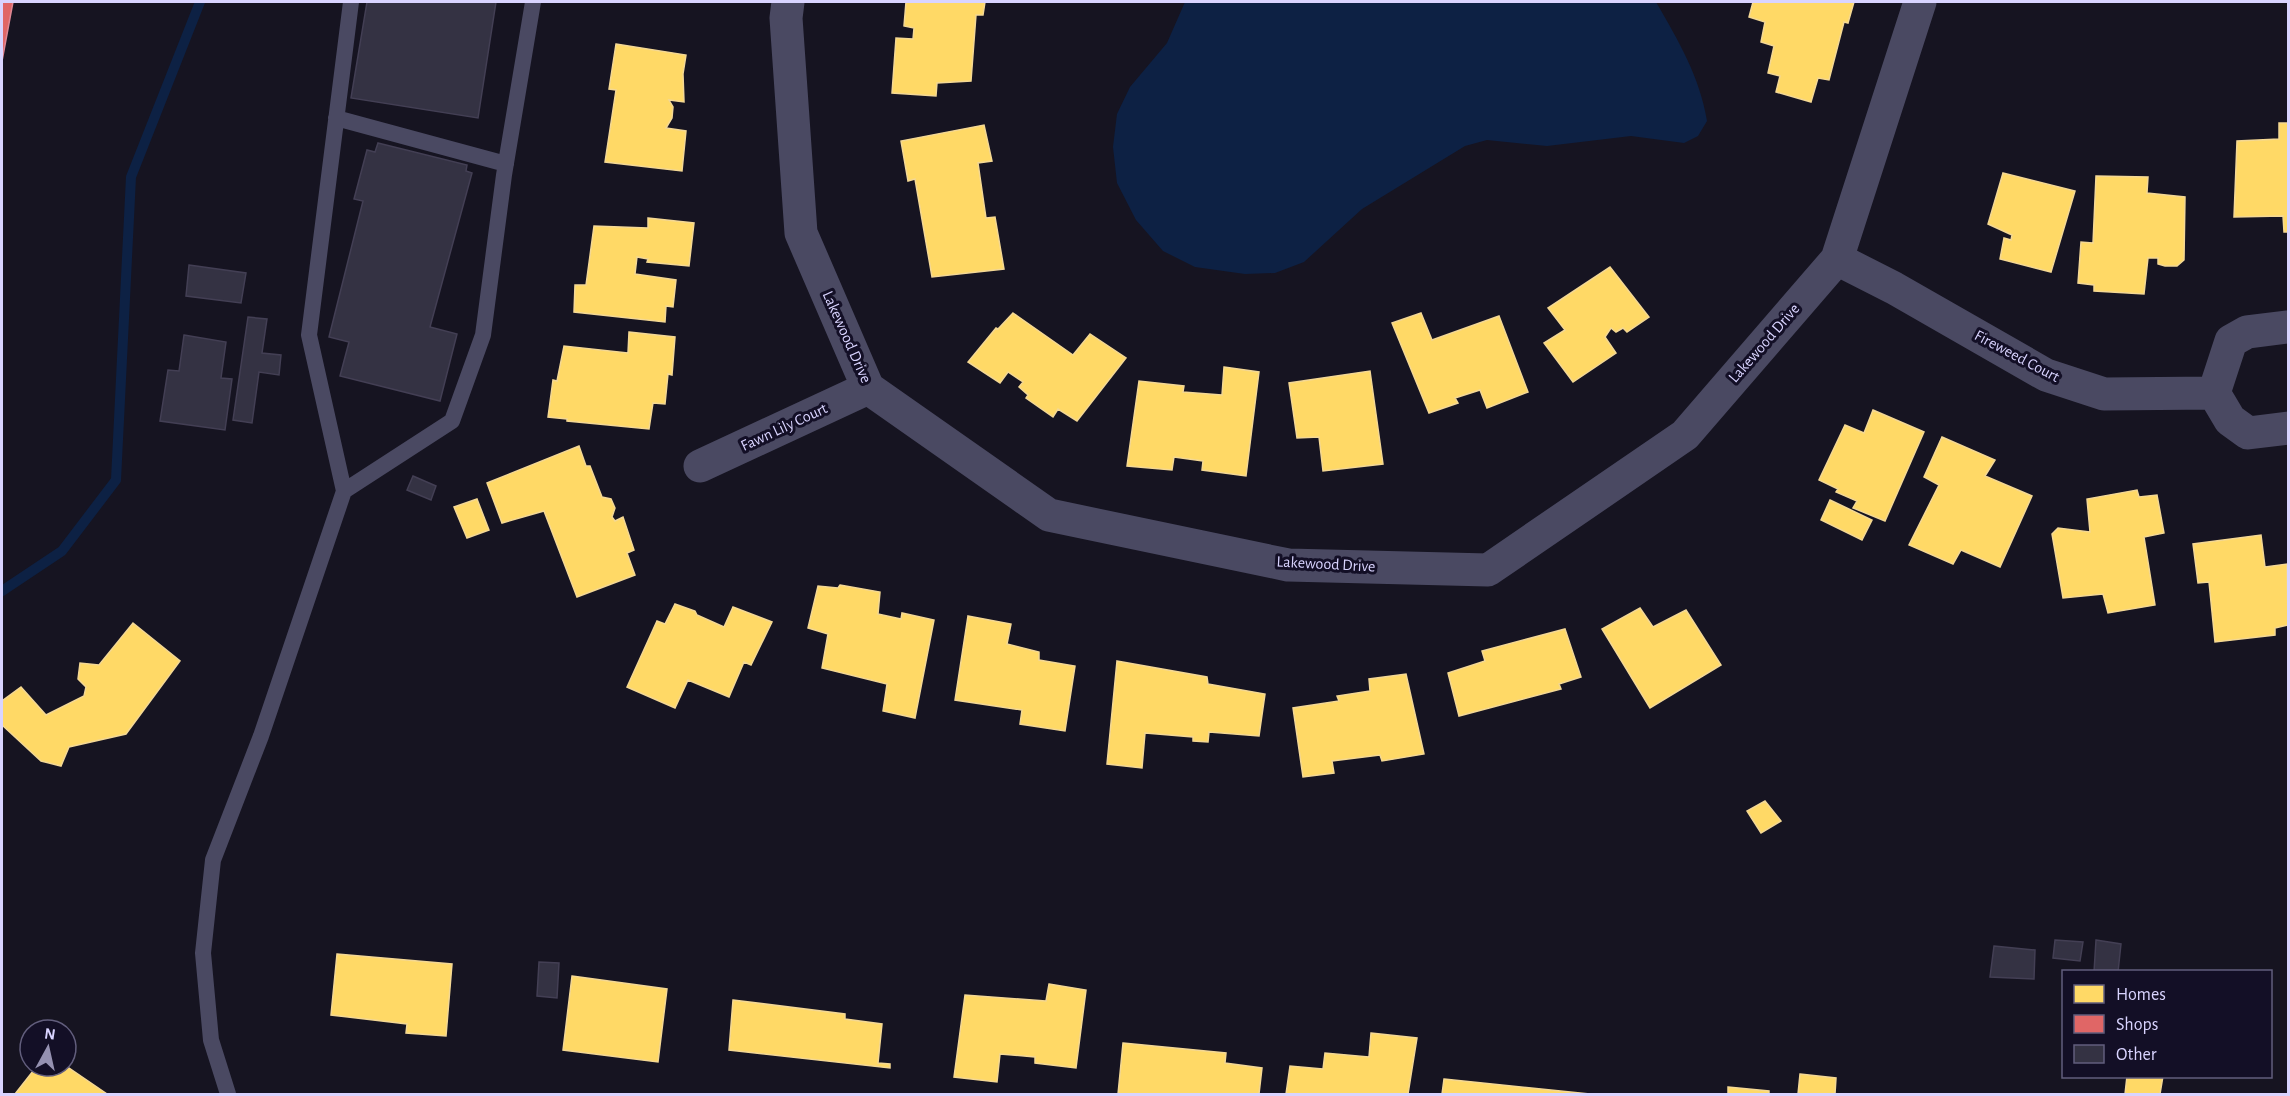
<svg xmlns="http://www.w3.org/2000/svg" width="2290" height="1096" font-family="'Alegreya Sans',sans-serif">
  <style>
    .water { fill: #0d2144 }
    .homes { fill: #ffd966; stroke: #f4d894; stroke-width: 1.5 }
    .shops { fill: #e06666; stroke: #de8794; stroke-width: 1.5 }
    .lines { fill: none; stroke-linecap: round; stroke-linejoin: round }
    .stream { stroke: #0d2144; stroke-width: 10 }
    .building { fill: #343243; stroke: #433f54; stroke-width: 1.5 }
    .lane { stroke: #4a4962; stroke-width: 16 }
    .street { stroke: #4a4962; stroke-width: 33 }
    .labels { text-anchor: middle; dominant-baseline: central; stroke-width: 6; stroke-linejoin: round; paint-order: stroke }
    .street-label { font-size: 16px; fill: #d9d4ff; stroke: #130f26 }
  </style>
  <rect width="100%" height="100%" fill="#161421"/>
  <path class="water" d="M1185 2H1656C1678 40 1700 77 1707 121L1698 136 1684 143 1631 136 1547 146 1487 140 1465 146 1362 209 1304 262 1275 273 1245 274 1195 267 1163 251 1136 220 1117 183 1113 147 1117 114 1130 87 1167 43Z"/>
  <path class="homes" d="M906 2H985L983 15H976L971 81 937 83 936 96 892 93 896 38 913 39 914 28 904 26Z
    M1753 2H1854L1848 23 1844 22 1829 80 1818 78 1811 102 1776 92 1780 76 1768 73 1774 46 1761 42 1765 22 1749 17Z
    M616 44 686 55 683 74 684 102 669 100 673 107 672 118 666 128 686 131 682 171 605 162 616 90 609 89Z
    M2279 123H2288V232H2284L2283 216 2234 217 2237 141 2279 139Z
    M984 125 992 161 978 163 986 218 995 217 1004 269 932 277 915 179 908 181 901 141Z
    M2003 173 2075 191 2051 272 2000 259 2004 238 2011 240 2012 235 1988 224Z
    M2096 176 2148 177 2147 193 2185 197 2184 260 2177 266H2165L2158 264V258H2148L2144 294 2094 291V285L2078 283 2081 242 2093 243Z
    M648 218 694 223 689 266 647 262 648 259 637 257 635 274 676 280 673 307 666 306 665 322 574 312 575 285H586L594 226 648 228Z
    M1610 267 1649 317 1627 332 1623 328 1616 332 1611 328 1605 337 1616 353 1573 382 1544 343 1565 330 1548 308Z
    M1013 313 1073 355 1090 334 1126 358 1077 421 1058 409 1053 417 1026 398 1028 395 1019 387 1023 382 1008 372 1000 383 968 362 996 328 998 329Z
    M1421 313 1432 340 1499 316 1528 392 1487 408 1480 390 1455 398 1458 403 1429 413 1392 323Z
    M629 332 675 337 672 375 668 374 665 404 653 403 649 429 567 421V419L548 417 553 380 557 381 564 346 628 353Z
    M1224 367 1259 372 1246 476 1202 470 1203 461 1174 457 1172 470 1127 466 1139 381 1184 386 1183 392 1222 395Z
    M1370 371 1383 464 1323 471 1319 437 1297 438 1289 383Z
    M1873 410 1924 432 1885 521 1853 508 1857 501 1836 492 1838 489 1819 480 1845 425 1864 433Z
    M1942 437 1995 460 1985 476 2032 496 2000 567 1961 550 1953 564 1909 545 1939 485 1924 477Z
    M579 446 586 466H590L602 497 611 499 615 508 612 517 615 521 623 517 634 550 627 553 635 575 577 597 544 511 502 523 487 483Z
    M2137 490 2139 497 2157 495 2164 533 2144 537 2155 605 2108 613 2103 594 2063 598 2052 534 2058 528 2090 532 2087 499Z
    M477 499 489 530 467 538 454 507Z
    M1830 500 1872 520 1862 540 1821 520Z
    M2261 535 2265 567 2287 564 2288 625 2275 628V635L2215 642 2209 582 2198 583 2193 544Z
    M840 585 880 592 878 614 901 619 902 613 934 620 915 718 883 711 887 684 822 668 828 634 808 628 818 586 838 588Z
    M675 604 695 611 697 615 724 627 733 607 772 622 751 665 744 662 729 697 688 680 675 708 627 687 657 621 665 624Z
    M1640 608 1653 627 1686 610 1721 665 1650 708 1602 629Z
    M968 616 1011 624 1007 644 1039 652V660L1075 666 1065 731 1020 724 1022 710 955 700Z
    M133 623 180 661 126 734 69 747 61 766 41 761 2 725V701L21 687 46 715 84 696 86 687 78 679 80 663 99 665Z
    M1565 629 1581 677 1559 684 1561 689 1459 716 1448 673 1485 661 1482 651Z
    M1117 661 1207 677 1208 684 1265 694 1259 736 1209 732 1208 742 1193 741V737L1145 733 1142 768 1107 764Z
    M1406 674 1424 754 1382 761 1380 755 1332 761 1334 773 1303 777 1293 708 1339 701 1337 696 1370 691 1369 679Z
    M1765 801 1781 821 1761 833 1747 811Z
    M337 954 452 964 446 1036 406 1033 407 1024 331 1015Z
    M572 976 667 989 658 1062 563 1050Z
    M1049 984 1086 990 1076 1068 1035 1063V1057L1000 1054 997 1082 954 1077 965 995 1046 1001Z
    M733 1000 845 1014V1019L882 1024 878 1063 890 1064V1068L729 1050Z
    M1371 1033 1417 1038 1408 1094H1286L1290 1066 1323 1069 1325 1053 1369 1057Z
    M1123 1043 1226 1053 1225 1063 1262 1068 1259 1094H1118Z
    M37 1066H66L107 1094H15Z
    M1800 1074 1836 1078 1835 1094H1798Z
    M2127 1076H2163L2160 1094H2125Z
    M1444 1079 1590 1094H1442Z
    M1728 1087 1769 1091V1094H1728Z"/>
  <path class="shops" d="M2 2H13L2 61Z"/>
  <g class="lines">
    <path class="stream" d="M2 591 62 551 116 480 131 177 200 2"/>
  </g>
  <path class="building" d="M367 2H496L478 118 351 98Z
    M378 143 467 165 466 171 472 173 430 327 457 334 440 401 340 376 349 342 329 337 363 201 354 199 367 150 375 152Z
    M189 265 246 273 241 303 186 296Z
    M248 317 267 319 262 353 281 355 279 375 259 372 252 423 233 420Z
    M184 335 226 342 221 378 232 379 225 430 160 421 168 370 179 371Z
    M413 476 436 486 431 500 407 490Z
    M2055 940 2083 942 2080 961 2053 958Z
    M2096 940 2121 944 2118 972H2094Z
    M1994 946 2035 950 2034 979 1990 977Z
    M539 962 559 963 557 998 537 996Z"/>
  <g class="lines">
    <path class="lane" d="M336 118 506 164
      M344 491 452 421 483 335 504 175 533 2
      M228 1094 211 1040 203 953 213 860 261 736 344 491 309 335 351 2"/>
    <path class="street" d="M788 2 786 18 801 233 868 388 1049 515 1288 565 1488 570 1685 435 1837 259 1920 2
      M1837 259 1894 288 2046 375 2104 394 2214 393
      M2288 327 2247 332 2231 341 2214 393 2230 420 2248 433 2288 428
      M700 466 868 388"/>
  </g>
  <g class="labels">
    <g class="street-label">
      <text transform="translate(847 337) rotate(66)">Lakewood Drive</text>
      <text transform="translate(1764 343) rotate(-49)">Lakewood Drive</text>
      <text transform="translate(2017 356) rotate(28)">Fireweed Court</text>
      <text transform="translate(784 427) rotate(-25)">Fawn Lily Court</text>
      <text transform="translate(1326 564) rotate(3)">Lakewood Drive</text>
    </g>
  </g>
  <rect width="2290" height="1096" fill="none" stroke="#d9d4ff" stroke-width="6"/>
  <rect x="2062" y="970" width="210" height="108" fill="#130f26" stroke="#625e7d" stroke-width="1.5"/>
  <rect x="2074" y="985" width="30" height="18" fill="#ffd966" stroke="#625e7d" stroke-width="1.5"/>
  <text x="2116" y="1000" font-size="18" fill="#d9d4ff">Homes</text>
  <rect x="2074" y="1015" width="30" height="18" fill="#e06666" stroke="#625e7d" stroke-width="1.5"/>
  <text x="2116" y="1030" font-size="18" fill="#d9d4ff">Shops</text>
  <rect x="2074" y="1045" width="30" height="18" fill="#343243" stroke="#625e7d" stroke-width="1.5"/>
  <text x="2116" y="1060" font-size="18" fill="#d9d4ff">Other</text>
  <g transform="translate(48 1048) rotate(8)"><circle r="28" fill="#130f26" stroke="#625e7d" stroke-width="1.5"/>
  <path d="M0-4.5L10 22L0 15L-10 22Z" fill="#9591b1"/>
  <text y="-9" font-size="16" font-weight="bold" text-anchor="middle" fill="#d9d4ff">N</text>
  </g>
</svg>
